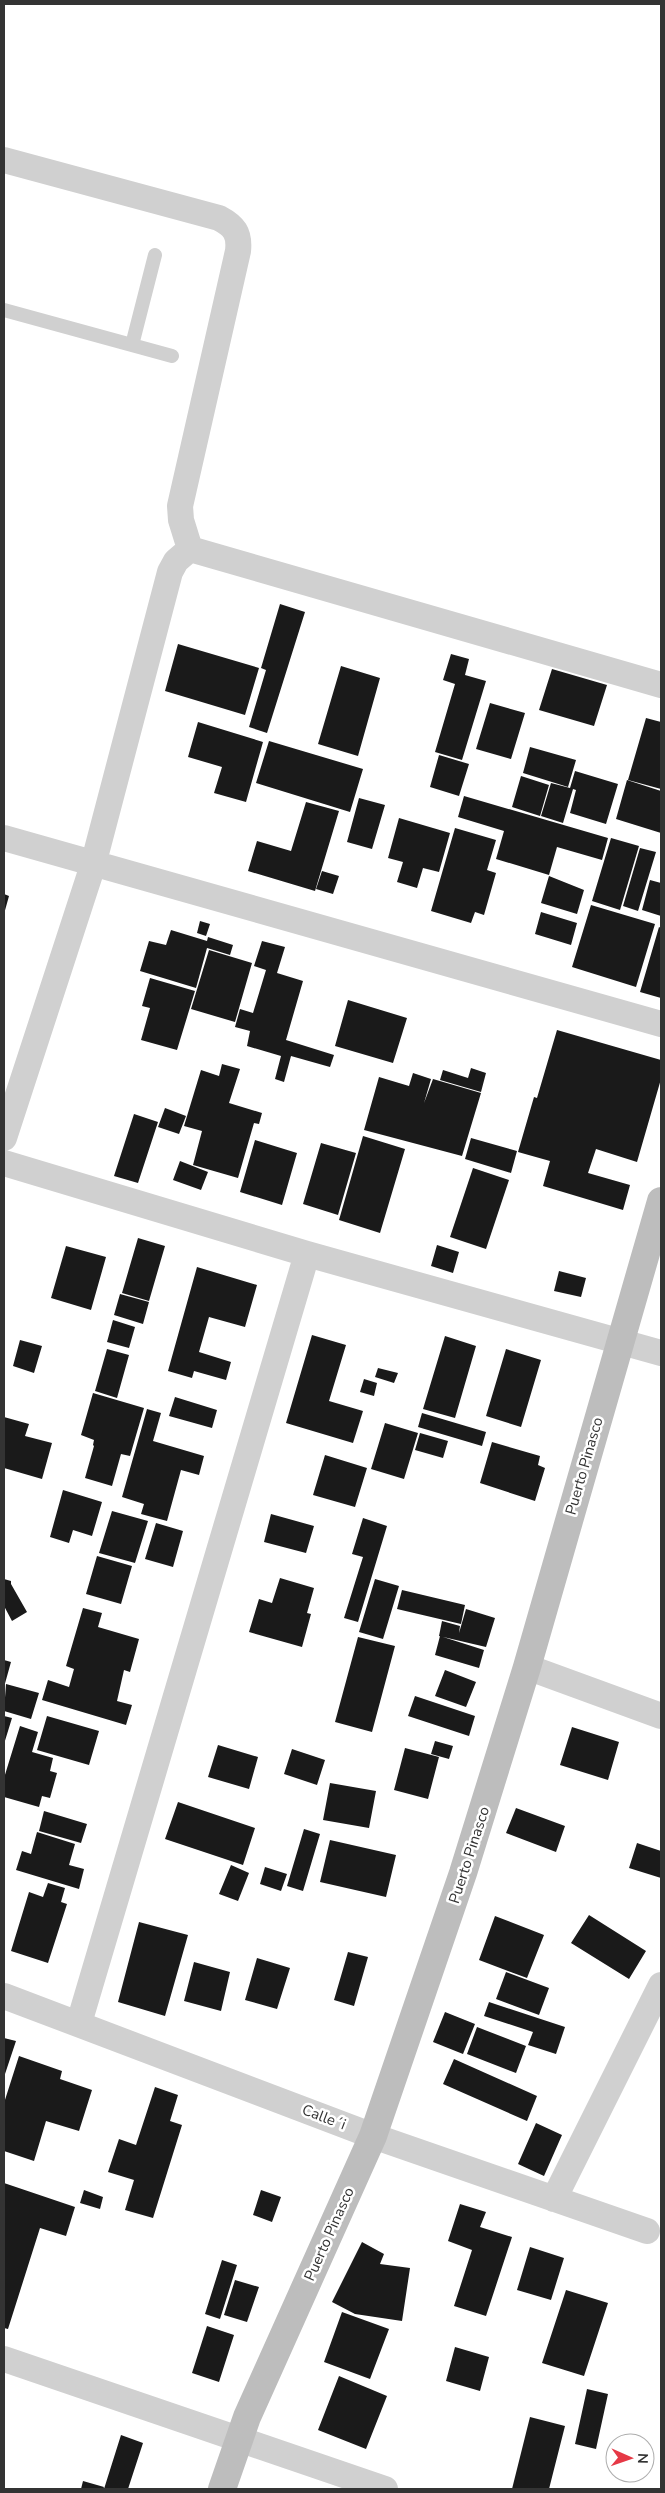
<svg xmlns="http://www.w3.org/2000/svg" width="665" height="2493" font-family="'Nunito Sans',sans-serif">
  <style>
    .building { fill: #1a1a1a }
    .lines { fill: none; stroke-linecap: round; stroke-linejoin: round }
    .lane { stroke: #d0d0d0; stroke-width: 14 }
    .street { stroke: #d0d0d0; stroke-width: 26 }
    .secondary { stroke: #bdbdbd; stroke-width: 28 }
    .labels { text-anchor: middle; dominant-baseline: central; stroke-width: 5; stroke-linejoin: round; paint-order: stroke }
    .street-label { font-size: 15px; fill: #333; stroke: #fff }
  </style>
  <rect width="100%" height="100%" fill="#fff"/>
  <path class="building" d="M280 604 305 612 267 733 249 727 266 670 261 668Z
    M178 644 259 668 245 715 165 691Z
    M451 654 469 659 465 675 486 681 462 760 435 752 455 684 443 680Z
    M341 666 380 678 358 756 318 744Z
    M552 669 607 685 594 726 539 710Z
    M490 703 525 713 511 759 476 749Z
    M646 718 661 722V789L628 780Z
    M198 722 263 742 246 802 214 793 222 767 188 757Z
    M269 741 363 769 350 812 256 783Z
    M530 747 576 760 568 787 523 773Z
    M439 755 469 764 459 796 430 787Z
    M575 771 618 784 606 824 570 813 576 790 573 789 563 823 541 816 551 783 570 788Z
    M521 776 549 785 540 816 512 807Z
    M627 780 661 791V833L616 819Z
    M464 796 608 838 602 860 557 847 549 875 496 859 504 831 458 817Z
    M359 798 385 805 372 849 347 842Z
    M306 802 339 811 315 891 248 871 257 841 291 851Z
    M399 818 450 833 439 872 423 868 417 888 397 882 403 862 388 858Z
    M455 828 496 840 487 870 496 873 484 915 475 912 471 923 431 911Z
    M611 838 639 846 620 910 592 901Z
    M640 848 656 852 638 911 623 906Z
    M322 871 339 876 333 894 316 889Z
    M549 876 584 890 577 914 541 903Z
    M650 880 661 883V916L642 910Z
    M4 894 9 896 4 914Z
    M591 905 655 924 636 987 572 967Z
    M541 912 577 923 571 945 535 934Z
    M200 921 210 924 206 936 197 933Z
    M659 927 661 928V998L640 992Z
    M171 930 207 941 208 937 233 945 230 955 207 948 196 988 140 971 149 941 166 945Z
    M262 941 285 947 277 973 303 981 286 1040 334 1055 330 1067 291 1056 284 1082 275 1079 281 1056 247 1046 250 1031 235 1027 240 1009 253 1013 266 970 254 966Z
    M209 950 252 963 235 1022 191 1009Z
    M150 978 195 991 177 1050 141 1040 150 1008 142 1006Z
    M348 1000 407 1018 393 1063 335 1046Z
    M557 1030 661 1060V1079L637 1162 596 1149 588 1173 630 1185 623 1210 543 1186 550 1161 518 1152 534 1097 537 1098Z
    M222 1064 240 1069 229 1103 262 1113 259 1124 254 1123 238 1178 193 1165 202 1131 184 1126 201 1070 219 1076Z
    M471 1068 486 1073 481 1092 440 1080 443 1070 468 1078Z
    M413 1073 431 1079 424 1103 433 1079 481 1093 462 1156 364 1130 379 1077 409 1086Z
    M165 1108 186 1116 179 1134 158 1127Z
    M134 1114 158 1122 138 1183 114 1176Z
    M363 1136 405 1149 380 1233 339 1220Z
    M471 1138 517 1151 511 1173 465 1159Z
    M255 1140 297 1153 282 1205 240 1192Z
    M321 1143 356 1153 338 1215 303 1204Z
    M180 1161 208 1172 201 1190 173 1180Z
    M473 1168 509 1180 486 1249 450 1237Z
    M138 1238 165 1246 149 1301 122 1293Z
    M437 1245 459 1252 453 1273 431 1266Z
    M66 1246 106 1257 91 1310 51 1298Z
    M197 1267 257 1285 245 1327 209 1317 199 1352 231 1362 226 1380 194 1371 192 1378 168 1371Z
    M559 1271 586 1278 581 1297 554 1291Z
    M120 1294 149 1302 143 1324 114 1315Z
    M113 1320 135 1327 129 1348 107 1342Z
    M312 1335 346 1345 329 1401 363 1411 353 1443 286 1423Z
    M445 1336 476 1346 455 1418 423 1409Z
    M20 1340 42 1346 34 1373 13 1366Z
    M107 1349 129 1355 117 1398 95 1391Z
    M506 1349 541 1360 521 1427 486 1416Z
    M378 1368 398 1373 394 1383 375 1377Z
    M364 1379 377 1383 374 1396 360 1392Z
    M93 1393 144 1408 130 1456 121 1454 112 1486 85 1478 94 1446 93 1445 94 1440 81 1435Z
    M175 1397 217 1410 212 1428 169 1416Z
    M147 1409 161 1413 153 1441 204 1456 199 1475 181 1470 167 1521 141 1514 144 1504 122 1497Z
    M422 1413 486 1432 482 1446 418 1427Z
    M4 1417 29 1424 25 1436 52 1443 42 1479 4 1468Z
    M385 1423 418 1433 404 1479 371 1469Z
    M420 1433 448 1441 443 1458 415 1450Z
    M492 1442 540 1456 538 1465 545 1468 535 1501 480 1483Z
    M325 1455 367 1468 355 1507 313 1495Z
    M63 1490 102 1502 92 1536 73 1530 69 1543 50 1537Z
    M112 1511 148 1521 135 1563 99 1553Z
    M271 1514 314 1526 306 1553 264 1542Z
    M363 1518 387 1526 358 1622 344 1618 363 1557 352 1554Z
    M156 1523 183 1531 173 1567 145 1559Z
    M97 1556 132 1566 121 1604 86 1594Z
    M280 1578 314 1588 307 1613 311 1614 302 1647 249 1632 259 1599 272 1603Z
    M4 1579 11 1581V1584L27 1612 12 1621 4 1606Z
    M375 1579 399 1586 383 1639 359 1632Z
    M402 1590 465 1605 461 1624 397 1609Z
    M83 1608 102 1613 98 1627 139 1639 130 1672 124 1670 117 1701 132 1705 126 1725 42 1700 48 1680 69 1687 74 1669 66 1666Z
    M466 1609 495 1618 486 1647 439 1636 442 1621 460 1626 459 1633Z
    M440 1636 484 1650 479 1668 435 1655Z
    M358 1637 395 1646 372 1732 335 1722Z
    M4 1660 11 1662 4 1687Z
    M445 1670 476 1682 466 1707 435 1696Z
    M6 1684 39 1693 31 1719 4 1711Z
    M415 1696 475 1716 469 1736 408 1716Z
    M4 1716 12 1718 4 1744Z
    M47 1716 99 1731 89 1765 37 1750Z
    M20 1726 38 1732 32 1752 53 1758 50 1771 57 1773 50 1798 42 1796 39 1807 4 1797V1778Z
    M572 1727 619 1742 608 1780 560 1765Z
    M435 1741 453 1746 449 1759 431 1754Z
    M218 1745 258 1757 249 1789 208 1777Z
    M405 1748 439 1757 428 1799 394 1790Z
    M292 1749 325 1760 317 1785 284 1774Z
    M330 1783 376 1791 369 1828 323 1820Z
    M178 1802 255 1828 243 1865 165 1839Z
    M516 1808 565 1826 556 1852 506 1833Z
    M44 1811 87 1824 81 1843 39 1831Z
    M304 1829 320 1834 303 1891 287 1886Z
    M37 1832 75 1844 69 1865 84 1869 79 1889 16 1870 22 1851 31 1854Z
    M330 1840 396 1855 386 1897 320 1882Z
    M637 1843 661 1851V1878L629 1868Z
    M231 1865 249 1873 238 1901 219 1894Z
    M265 1867 287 1874 281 1891 260 1884Z
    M48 1883 65 1888 61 1902 67 1904 48 1963 11 1951 29 1892 43 1897Z
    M589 1915 646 1951 629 1979 571 1943Z
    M495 1916 544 1935 527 1978 479 1960Z
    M139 1922 188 1935 165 2016 118 2002Z
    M348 1952 368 1957 354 2006 334 2000Z
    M257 1958 290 1968 277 2009 245 2000Z
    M194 1962 230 1972 221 2011 184 2001Z
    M506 1972 549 1988 539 2015 496 1999Z
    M489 2002 565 2027 556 2054 528 2045 533 2032 484 2016Z
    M445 2012 475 2024 463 2054 433 2042Z
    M477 2027 526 2046 516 2073 467 2054Z
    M4 2038 16 2041 4 2077Z
    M19 2056 62 2071 60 2079 92 2090 79 2131 46 2121 34 2161 4 2151V2103Z
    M454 2059 537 2096 527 2121 443 2084Z
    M155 2087 178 2095 170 2121 182 2125 153 2218 125 2210 134 2180 108 2172 119 2139 136 2145Z
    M536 2123 562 2135 544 2176 518 2164Z
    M4 2183 75 2207 66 2236 40 2228 8 2329 4 2328Z
    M84 2190 103 2197 100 2209 80 2203Z
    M261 2190 281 2197 272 2222 253 2215Z
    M460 2204 486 2212 480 2227 512 2237 486 2316 454 2306 472 2250 448 2241Z
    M362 2242 384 2254 380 2264 410 2268 402 2321 355 2314 332 2302Z
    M530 2247 564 2258 551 2300 517 2290Z
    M222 2260 237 2265 220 2319 205 2314Z
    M235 2280 259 2287 247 2322 224 2315Z
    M566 2290 608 2303 584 2376 542 2363Z
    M342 2312 389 2329 370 2379 324 2362Z
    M207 2326 234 2335 219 2382 192 2373Z
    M455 2347 489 2357 480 2391 446 2381Z
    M339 2376 387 2396 366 2449 318 2430Z
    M587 2389 608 2394 596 2449 575 2444Z
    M530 2417 565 2426 549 2489H512Z
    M121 2435 143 2443 128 2489H104Z
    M83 2481 104 2487 103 2489H81Z"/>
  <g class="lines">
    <path class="lane" d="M4 310 172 356
      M132 345 155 255"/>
    <path class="street" d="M4 160 219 218C234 226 240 233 238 251L180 506 181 520 190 549
      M190 549 661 685
      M4 838 661 1024
      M4 1138 93 865 170 572 176 561 190 549
      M4 1163 307 1254 661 1353
      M527 1667 661 1716
      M4 1996 373 2136 647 2231
      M79 2023 307 1254
      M554 2199 661 1985
      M4 2359 385 2489"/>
    <path class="secondary" d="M222 2489 247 2417 373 2136 463 1873 527 1667 661 1201"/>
  </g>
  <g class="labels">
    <g class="street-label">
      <text transform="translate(584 1466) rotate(-74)">Puerto Pinasco</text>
      <text transform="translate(469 1855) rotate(-72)">Puerto Pinasco</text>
      <text transform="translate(324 2117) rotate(21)">Calle´i</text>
      <text transform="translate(329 2234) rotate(-66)">Puerto Pinasco</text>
    </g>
  </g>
  <rect width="665" height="2493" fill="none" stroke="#333333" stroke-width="10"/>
  <g transform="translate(630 2458) rotate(92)"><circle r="24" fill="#ffffff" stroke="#adadad"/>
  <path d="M0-4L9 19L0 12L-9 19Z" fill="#e63946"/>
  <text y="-8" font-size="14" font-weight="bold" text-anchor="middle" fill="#333333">N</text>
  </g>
</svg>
